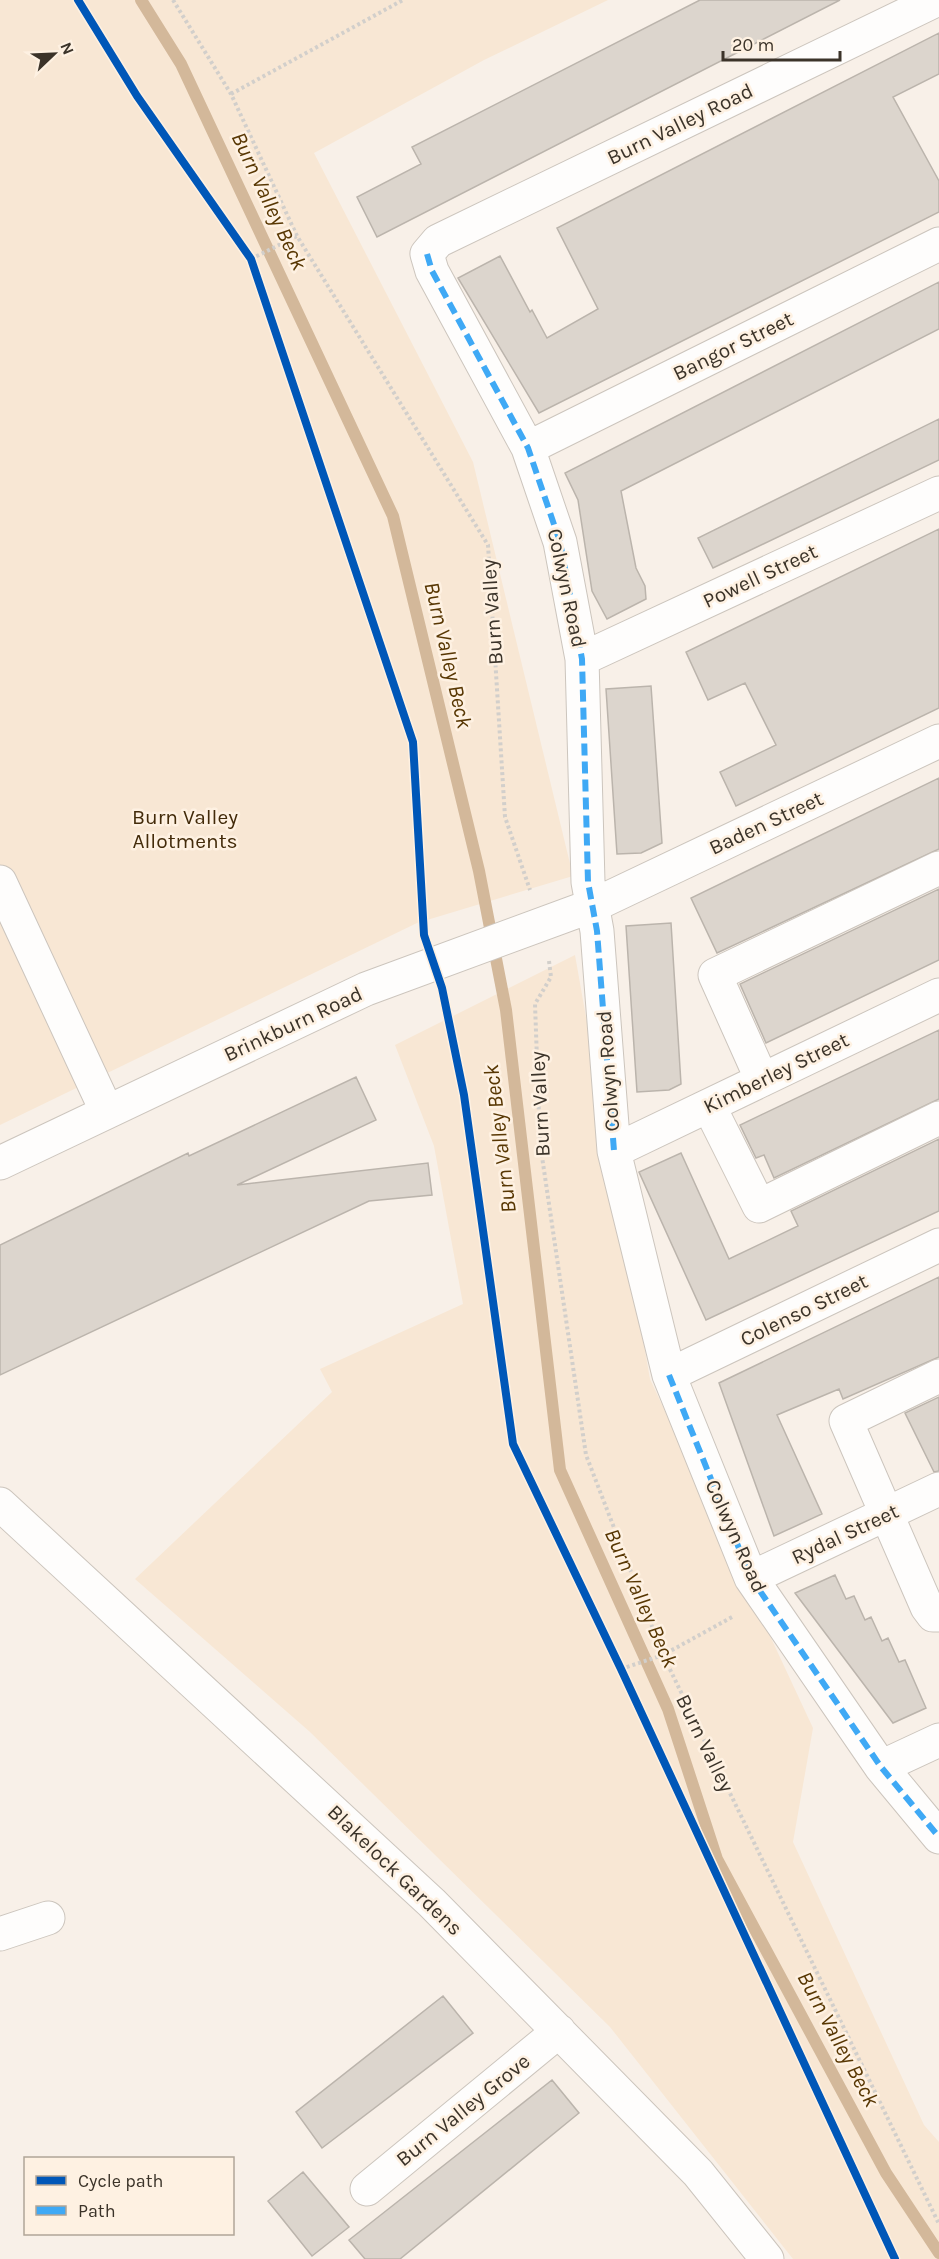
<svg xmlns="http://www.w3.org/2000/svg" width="939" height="2259" font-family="Karla,sans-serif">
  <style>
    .green { fill: #f8e7d4 }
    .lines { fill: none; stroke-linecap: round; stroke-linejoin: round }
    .stream { stroke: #d3b89a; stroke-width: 12 }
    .building { fill: #dcd5cd; stroke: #bbb4ac; stroke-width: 1.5 }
    .minor-casing { stroke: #ccc5bd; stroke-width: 35 }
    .path { stroke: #d2cfcb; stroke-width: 4; stroke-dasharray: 3 3; stroke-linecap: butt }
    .minor { stroke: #fefdfc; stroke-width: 33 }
    .quiet { stroke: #3fa9f5; stroke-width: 6; stroke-dasharray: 12 6; stroke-linecap: butt }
    .cycleway-casing { stroke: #fef1e2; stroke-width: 11 }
    .cycleway { stroke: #0057b8; stroke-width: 8 }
    .labels { text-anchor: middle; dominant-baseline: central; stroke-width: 5; stroke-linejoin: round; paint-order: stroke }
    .street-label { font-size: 21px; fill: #3b3329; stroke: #fef1e2 }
    .park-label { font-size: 21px; fill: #432b0a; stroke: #fef1e2 }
    .water-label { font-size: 22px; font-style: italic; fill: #583703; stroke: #fef1e2 }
  </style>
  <rect width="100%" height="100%" fill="#f8f0e8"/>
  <path class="green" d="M0 0H608L484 60 314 153 473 462 573 876 417 923 0 1125Z
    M575 955 650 1379 813 1728 793 1842 924 2125 939 2142V2259H793L610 2027 310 1732 135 1579 332 1392 320 1369 463 1304 434 1146 395 1045Z"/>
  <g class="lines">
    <path class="stream" d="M141 0 181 64 393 516 479 871 506 1010 560 1470 668 1709 717 1859 886 2173 939 2253"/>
  </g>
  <path class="building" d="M700 0H840L377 237 357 197 421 164 412 147Z
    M939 33V74L893 97 939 181V212L539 413 458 278 500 256 530 312 532 310 547 338 598 309 557 228Z
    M939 282V329L621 491 636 568 645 586 646 599 607 619 592 591 578 500 565 473Z
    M939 419V460L713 568 698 538Z
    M939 529V708L736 806 720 772 776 745 745 683 708 700 686 652Z
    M651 686 662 843 641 853 617 854 606 689Z
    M939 778V849L717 953 691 898Z
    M939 889V960L766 1043 740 984Z
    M671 923 681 1084 669 1090 637 1092 626 926Z
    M939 1030V1099L774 1178 764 1155 756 1158 740 1125Z
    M356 1077 376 1120 237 1185 428 1163 432 1195 369 1201 0 1375V1245L188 1153 189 1156Z
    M939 1139V1211L706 1320 639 1172 681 1153 729 1259 798 1226 791 1211Z
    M939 1277V1357L843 1399 839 1389 777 1415 822 1514 774 1536 719 1383Z
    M939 1397V1471L934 1472 905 1413Z
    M835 1575 846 1599 854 1596 865 1620 871 1617 882 1641 888 1638 899 1662 905 1660 926 1708 893 1723 795 1593Z
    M443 1996 473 2033 322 2148 296 2112Z
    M552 2080 579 2113 400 2259H365L349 2240Z
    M303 2172 349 2227 312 2256 268 2201Z"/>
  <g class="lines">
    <g class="minor-casing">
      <path id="minor" d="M936 0 438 241 427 254 432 271 528 448 560 542 582 659 588 882 597 931 614 1151 669 1375 751 1578 881 1767 939 1837
        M528 448 939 244
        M582 659 939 493
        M0 882 107 1112
        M762 1080 715 975 939 868
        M709 1106 759 1206 939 1118
        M614 1151 939 995
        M0 1163 366 989 594 905 939 741
        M669 1375 939 1245
        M939 1376 846 1421 927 1607 933 1615H939
        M0 1504 432 1903 698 2173 767 2259
        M751 1578 939 1489
        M881 1767 939 1740
        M0 1934 48 1918
        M367 2189 559 2031"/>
    </g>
    <path class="path" d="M173 0 231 94 297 236 488 545 505 817 530 890
      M231 94 403 0
      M251 259 297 236
      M549 961 551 977 535 1004 540 1143 586 1455 663 1655 939 2224
      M621 1669 663 1655 734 1616"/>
    <use href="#minor" class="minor"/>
    <path class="quiet" d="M427 254 432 271 528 448 560 542 582 659 588 882 597 931 614 1151
      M669 1375 751 1578 881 1767 939 1837"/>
    <g class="cycleway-casing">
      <path id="cycleway" d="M78 0 137 96 251 259 413 742 424 935 442 988 464 1095 513 1444 621 1669 895 2259"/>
    </g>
    <use href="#cycleway" class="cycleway"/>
  </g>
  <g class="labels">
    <g class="street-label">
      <text transform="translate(680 124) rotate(-26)">Burn Valley Road</text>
      <text transform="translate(733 346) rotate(-26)">Bangor Street</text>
      <text transform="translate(760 576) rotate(-25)">Powell Street</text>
      <text transform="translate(567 588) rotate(78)">Colwyn Road</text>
      <text transform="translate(492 612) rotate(-94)">Burn Valley</text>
      <text transform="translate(766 823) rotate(-25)">Baden Street</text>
      <text transform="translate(293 1024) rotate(-25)">Brinkburn Road</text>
      <text transform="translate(608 1071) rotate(-94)">Colwyn Road</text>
      <text transform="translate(776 1073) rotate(-26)">Kimberley Street</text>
      <text transform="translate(540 1104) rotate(-93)">Burn Valley</text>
      <text transform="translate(804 1310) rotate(-26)">Colenso Street</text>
      <text transform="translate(845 1534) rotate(-25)">Rydal Street</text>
      <text transform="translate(736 1536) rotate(66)">Colwyn Road</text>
      <text transform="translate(705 1743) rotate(64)">Burn Valley</text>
      <text transform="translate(395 1870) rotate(44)">Blakelock Gardens</text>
      <text transform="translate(463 2110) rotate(-39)">Burn Valley Grove</text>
    </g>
    <g class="park-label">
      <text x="185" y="817">Burn Valley<tspan x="185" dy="24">Allotments</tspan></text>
    </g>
    <g class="water-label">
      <text transform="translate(269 201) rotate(65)">Burn Valley Beck</text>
      <text transform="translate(448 655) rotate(77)">Burn Valley Beck</text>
      <text transform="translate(500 1139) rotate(-97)">Burn Valley Beck</text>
      <text transform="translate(641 1598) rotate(66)">Burn Valley Beck</text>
      <text transform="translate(838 2039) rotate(62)">Burn Valley Beck</text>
    </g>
  </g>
  <rect x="24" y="2157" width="210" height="78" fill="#fef1e2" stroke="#b0a598" stroke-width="1.5"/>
  <rect x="36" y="2176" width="30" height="9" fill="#0057b8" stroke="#b0a598" stroke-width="1.5"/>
  <text x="78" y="2187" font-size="18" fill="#3b3329">Cycle path</text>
  <rect x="36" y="2206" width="30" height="9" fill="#3fa9f5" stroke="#b0a598" stroke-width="1.5"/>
  <text x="78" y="2217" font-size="18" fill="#3b3329">Path</text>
  <g transform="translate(54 54) rotate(67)" stroke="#fef1e2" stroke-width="4.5" paint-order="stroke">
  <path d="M0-4.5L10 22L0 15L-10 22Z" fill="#3b3329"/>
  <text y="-9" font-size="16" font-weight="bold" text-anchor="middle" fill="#3b3329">N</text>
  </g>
  <path d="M723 51v9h117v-9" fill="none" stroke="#3b3329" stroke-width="3"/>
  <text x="732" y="51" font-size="18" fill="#3b3329" stroke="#fef1e2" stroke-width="4.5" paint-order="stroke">20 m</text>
</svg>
